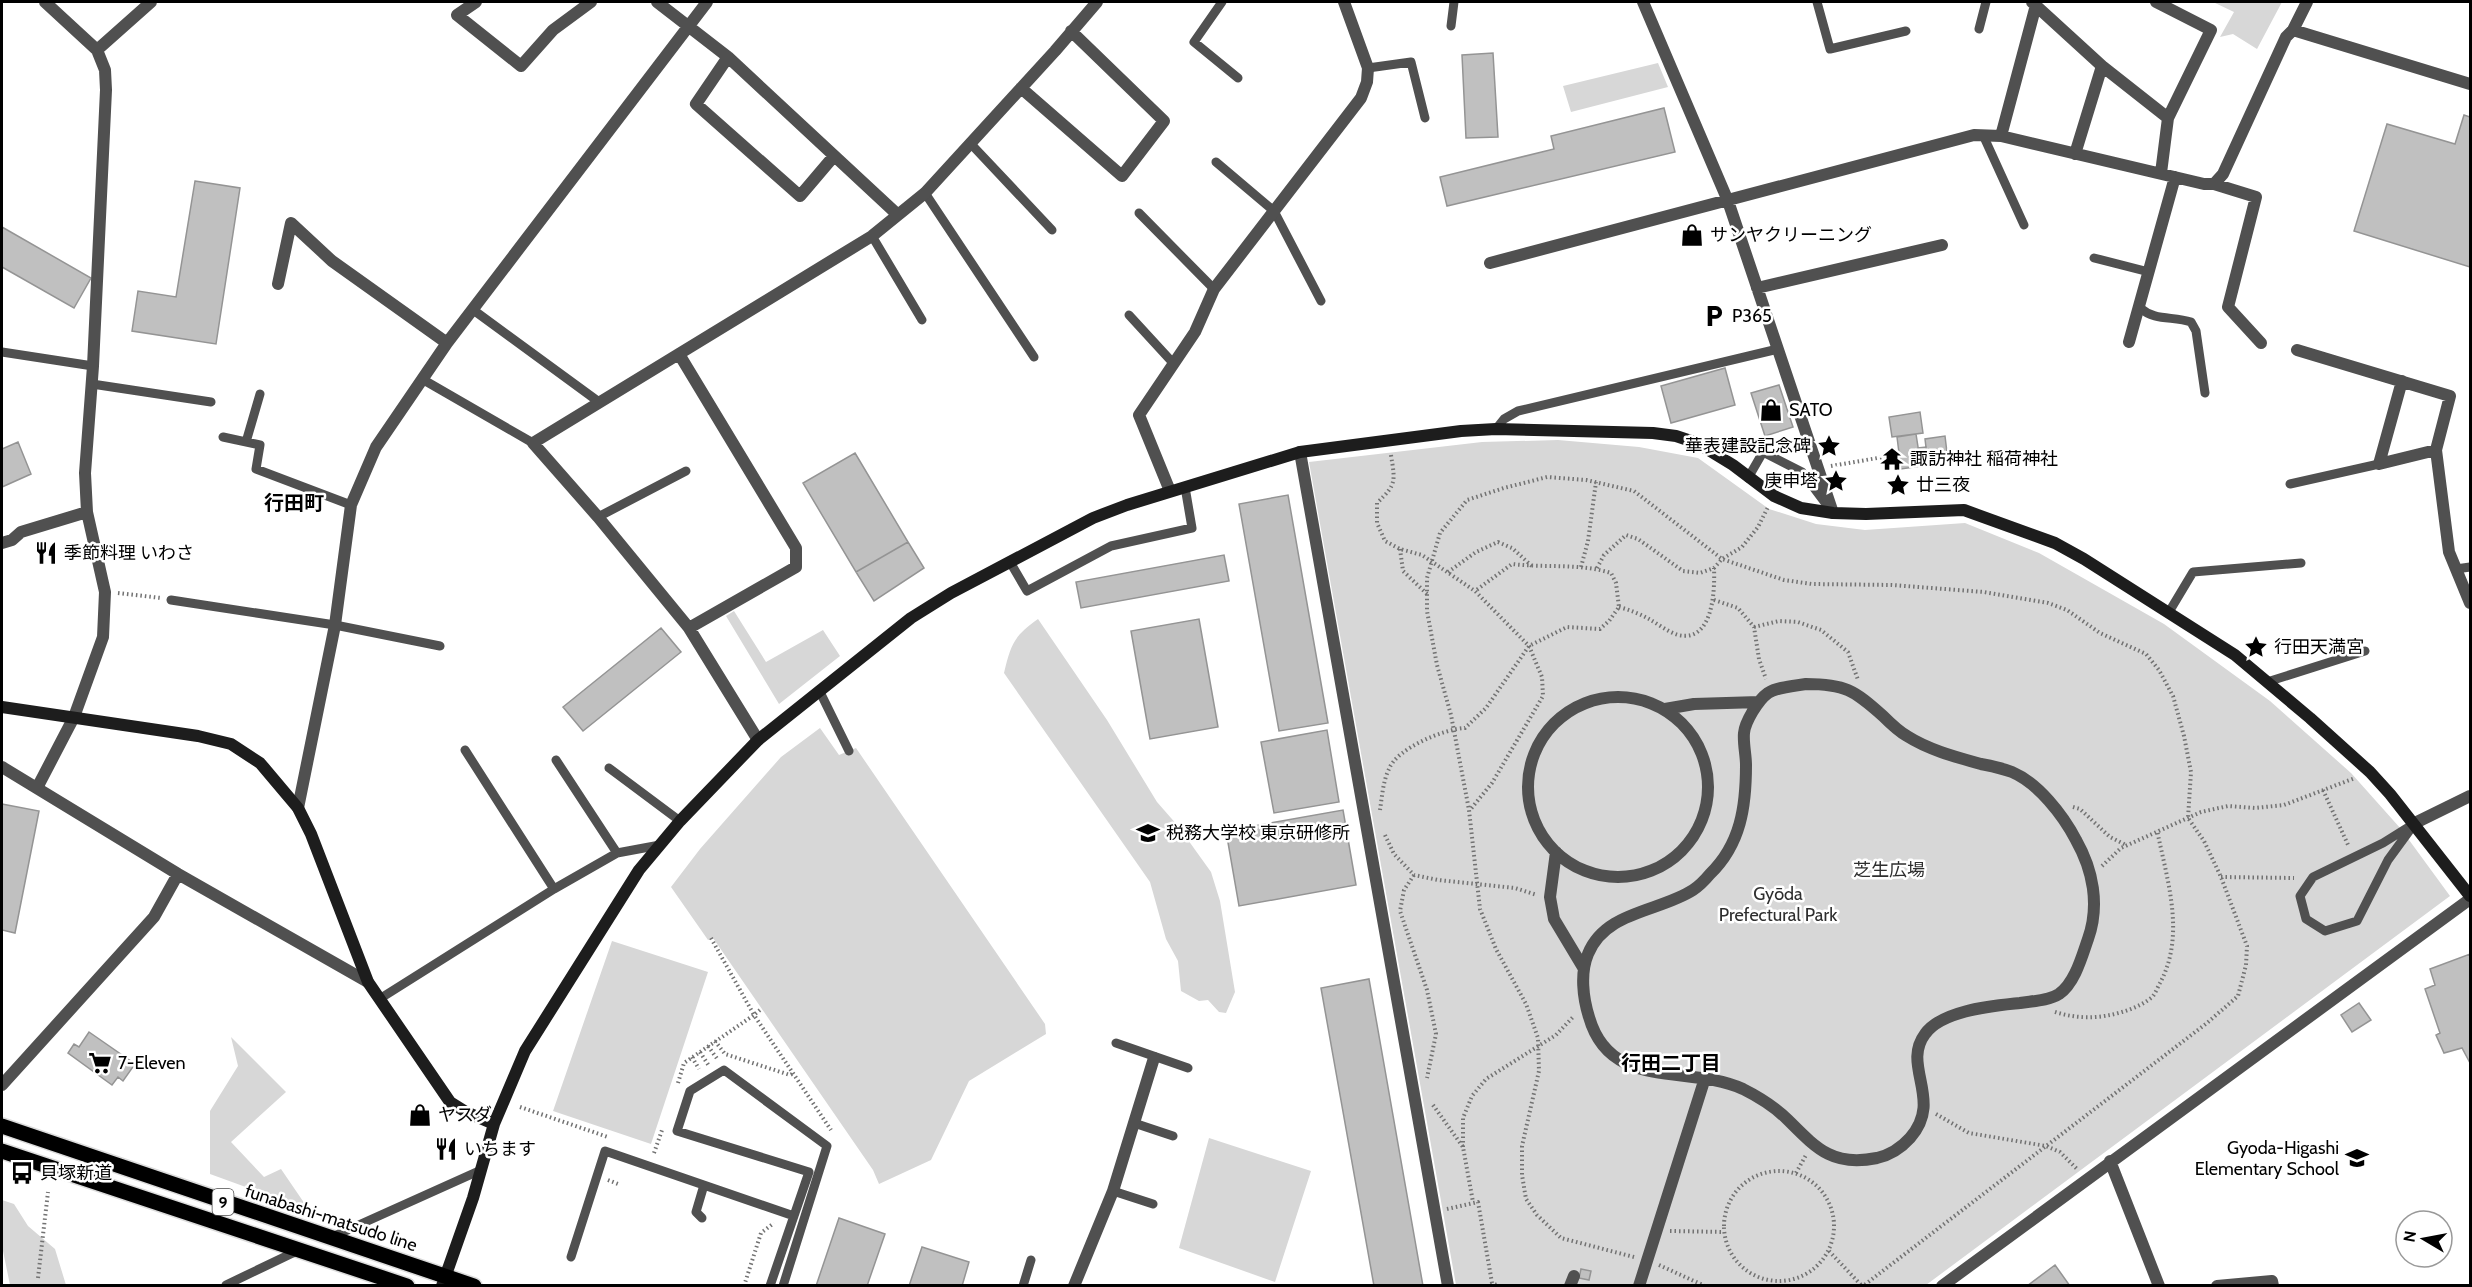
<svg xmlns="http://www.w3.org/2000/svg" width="2472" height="1287" font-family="Cabin,'Noto Sans JP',sans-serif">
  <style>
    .green { fill: #d7d7d7 }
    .building { fill: #c0c0c0; stroke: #949494; stroke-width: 1.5 }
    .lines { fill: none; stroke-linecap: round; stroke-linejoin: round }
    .primary-casing { stroke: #dbdbdb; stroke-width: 18 }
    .path { stroke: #727272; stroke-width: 4; stroke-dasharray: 1.5 3; stroke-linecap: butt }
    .lane { stroke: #505050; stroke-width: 9 }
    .street { stroke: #505050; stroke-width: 12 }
    .secondary { stroke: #1d1d1d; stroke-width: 12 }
    .primary { stroke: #000; stroke-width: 15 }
    .labels { text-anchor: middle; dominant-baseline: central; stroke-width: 5; stroke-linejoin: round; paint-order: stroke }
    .shield { fill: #fff; stroke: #4c4c4c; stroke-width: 1.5 }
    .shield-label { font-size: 16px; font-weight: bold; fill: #000 }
    .poi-label { font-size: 18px; fill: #000; stroke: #fff; text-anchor: start }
    .park-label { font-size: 18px; fill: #2e2e2e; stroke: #fff }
    .street-label { font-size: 18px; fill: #000; stroke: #fff }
    .neighbourhood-label { font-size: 20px; font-weight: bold; fill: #000; stroke: #fff }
  </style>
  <rect width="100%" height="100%" fill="#fff"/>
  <path class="green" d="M2213 2H2282L2257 49 2233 34 2220 37 2234 12Z
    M1658 63 1668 87 1571 112 1563 86Z
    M1558 440 1639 447 1698 458 1769 509 1816 524 1865 530 1965 523 2039 553 2164 624 2270 701 2351 773 2401 829 2450 896 1926 1285H1456L1309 462 1482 442Z
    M734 611 766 662 823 630 840 656 779 704 726 616Z
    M1038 619 1107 720 1157 802 1178 826 1211 872 1220 901 1235 992 1226 1013 1219 1012 1208 1000 1199 1001 1181 991 1178 961 1166 939 1150 882 1004 673C1011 644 1014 636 1038 619Z
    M820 728 839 755 856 748 1045 1024 1046 1034 969 1081 931 1160 879 1184 873 1170 713 938 708 940 671 887 700 849 781 757Z
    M612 941 708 972 651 1144 553 1111Z
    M231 1037 286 1092 231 1142 264 1177 281 1169 309 1210 210 1174V1111L238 1066Z
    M1209 1138 1311 1171 1275 1282 1179 1248Z
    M2 1200 14 1204 28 1226 55 1249 66 1285H10L2 1246Z"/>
  <path class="building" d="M1493 53 1498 137 1466 138 1462 55Z
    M1664 108 1675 152 1447 206 1440 177 1554 149 1551 136Z
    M2464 115 2470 117V267L2354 231 2387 124 2455 144Z
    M195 181 240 188 216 344 132 331 138 291 176 297Z
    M2 227 91 278 74 308 2 267Z
    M1725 368 1735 405 1671 423 1661 386Z
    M1779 385 1793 427 1765 436 1751 393Z
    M1920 412 1923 433 1892 437 1889 417Z
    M1916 434 1921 466 1901 469 1897 437Z
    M1945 436 1948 461 1928 464 1925 439Z
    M18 442 31 474 2 487V449Z
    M1926 447 1927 456 1919 458 1918 448Z
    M855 453 908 542 856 572 803 483Z
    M1288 495 1328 723 1279 731 1239 504Z
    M908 542 924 568 874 601 856 572Z
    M1224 555 1229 581 1081 608 1076 582Z
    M1199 619 1218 727 1150 739 1131 631Z
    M661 628 681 652 583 731 563 707Z
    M1327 730 1339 802 1274 813 1261 742Z
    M2 804 39 811 15 933 2 930Z
    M1343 810 1356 885 1239 906 1226 831Z
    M2470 954V1063L2462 1048 2444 1053 2436 1035 2440 1033 2425 989 2435 985 2430 969Z
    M1369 979 1423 1286H1374L1321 988Z
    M2359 1003 2371 1020 2352 1032 2341 1015Z
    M89 1032 135 1064 123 1081 118 1077 112 1085 68 1053 74 1044 79 1047Z
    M839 1218 885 1234 867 1286H816Z
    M922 1247 969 1262 962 1286H909Z
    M2055 1265 2070 1286H2027Z
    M1581 1269 1591 1271 1589 1280 1579 1278Z"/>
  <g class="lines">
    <g class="primary-casing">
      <path id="primary" d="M2 1126 474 1286
        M2 1151 407 1286"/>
    </g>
    <path class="path" d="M1391 455C1395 481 1397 484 1377 503V523L1385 541 1400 549 1422 555 1475 591 1529 646 1542 677 1543 696 1492 783 1470 810
      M1831 466 1895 455
      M1400 549 1403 571 1427 594
      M1581 567 1588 541 1596 482
      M1597 568 1604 555 1626 535 1638 539 1683 571 1700 573 1714 568 1722 559 1742 547 1758 527 1768 507
      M1448 572 1476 552 1498 542 1512 548 1533 567
      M118 593 161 598
      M1714 600 1738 608 1754 627 1759 659 1766 679
      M1619 607C1630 610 1640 614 1649 619 1658 624 1668 632 1678 635 1713 643 1715 591 1714 568
      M1754 627 1779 621 1798 622 1821 630 1848 652 1858 680
      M2323 790 2349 847
      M2073 807 2080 809 2110 837 2126 845
      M1380 810C1382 797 1383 781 1389 769 1397 748 1444 729 1465 728L1486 708 1529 646 1567 627 1600 629 1609 621 1619 607 1616 583 1611 573C1580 563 1545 568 1512 564L1475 591
      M1385 835 1394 854 1414 875 1438 880 1515 888 1537 895
      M2102 866 2121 848 2201 812 2228 806 2255 808 2284 805 2355 778
      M1414 875 1404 890 1400 911 1427 990 1436 1034 1427 1078
      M2221 877 2294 878
      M711 938 754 1015 761 1009
      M2055 1012C2077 1019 2099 1019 2122 1012 2132 1009 2142 1005 2151 998 2155 995 2157 988 2160 983 2186 935 2167 880 2157 830
      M715 1041 725 1054 790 1075 794 1073
      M708 1046 718 1060
      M700 1052 709 1066
      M692 1057 699 1069
      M678 1083 684 1063 754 1015 831 1130
      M1433 1105 1463 1147 1473 1202
      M520 1107 608 1137
      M1936 1114 1969 1133 2046 1146 2060 1152 2078 1170
      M1463 1147V1118L1472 1096 1486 1079 1556 1035 1573 1017
      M654 1153 662 1130
      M1724 1226a55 55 0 1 1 110 0a55 55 0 1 1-110 0Z
      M1796 1173 1806 1155
      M608 1180 618 1184
      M1447 1209 1478 1202 1492 1283 1499 1286
      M1670 1231 1724 1232
      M1829 1251 1862 1286
      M1634 1257 1561 1238 1537 1215 1526 1199 1522 1175V1146L1539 1071 1538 1038 1526 1004 1496 949 1480 909 1469 810 1451 715 1437 665 1427 611V578L1440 533 1467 500 1504 488 1547 477 1586 480 1634 491 1722 559 1784 580 1812 584 1892 585 1984 592 2048 603 2067 610 2100 633 2146 654 2159 670 2173 696 2184 736 2191 772 2188 818 2204 841 2221 877 2247 946 2246 965 2238 996 2207 1023 1863 1286
      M1659 1265 1705 1286
      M38 1278 48 1192
      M744 1286 761 1233 774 1223"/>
    <path class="lane" d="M1222 2 1194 42 1238 78
      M1817 2 1830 49 1906 31
      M1451 26 1454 2
      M1979 29 1986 2
      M1368 68 1411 62 1425 118
      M1983 135 2024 225
      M971 144 1052 230
      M1216 162 1274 211 1321 301
      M925 193 1034 357
      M1139 213 1214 289
      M872 236 922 320
      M2094 258 2149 272
      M2140 308C2155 321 2173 316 2191 322L2196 331 2205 393
      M472 309 599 402
      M1129 315 1174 364
      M2 352 93 366
      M422 379 533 443
      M92 384 211 402
      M1496 429 1504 419 1518 411 1778 349
      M223 437 260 445 256 469 351 505
      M246 442 260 394
      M1748 478 1763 452 1802 472 1829 508
      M2290 484 2379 464
      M598 517 686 471
      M1010 562 1027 591 1111 546 1192 528 1185 487
      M2456 569 2470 567
      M171 600 335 625 440 646
      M2169 612 2193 572 2301 563
      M2267 682 2365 651
      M819 690 849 751
      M465 750 554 889
      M556 760 617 853
      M609 768 680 821
      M2415 823 2388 860 2357 921 2325 931 2306 919 2300 896 2313 877 2383 843Z
      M381 998 554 889 617 853 660 845
      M1116 1043 1188 1068
      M1134 1123 1173 1136
      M1113 1191 1153 1204
      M702 1218 696 1212 704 1185
      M332 1237 481 1170
      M571 1257 605 1151 794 1216
      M226 1285 299 1250
      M770 1286 809 1172 677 1131 690 1091 724 1070 827 1146 783 1286
      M1023 1286 1031 1260"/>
    <path class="street" d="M476 2 457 15 521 66 553 30 591 2
      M657 2 728 57 898 215
      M1643 2 1728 201 1833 513
      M2032 2 2102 66 2168 118
      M2156 2 2211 30 2168 118 2161 173
      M2293 30 2307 2
      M97 50 151 2
      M728 57 696 104 800 196 834 156
      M1021 88 1122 176 1164 121 1071 31
      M2001 136 2036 5
      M2075 154 2102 66
      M2214 184 2256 197 2228 307 2261 343
      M1490 263 1974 135 2001 136 2204 184H2214L2223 174 2286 37 2293 30 2470 84
      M278 284 291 223 332 261 447 343
      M1757 288 1942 245
      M2129 342 2175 177
      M2297 350 2450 396 2436 450 2449 552 2470 603
      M679 354 796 548V567L689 628
      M2402 381 2379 464 2436 450
      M1300 452 1448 1286
      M1170 491 1139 415 1195 332 1214 289 1361 98 1367 82 1368 68 1344 2
      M2 543 12 540 21 532 87 512
      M1806 684C1845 684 1854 690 1883 716 1890 723 1898 731 1907 736 1929 750 1956 757 1981 764 1991 766 2002 768 2012 772 2038 783 2063 815 2076 840 2093 870 2100 905 2088 939 2082 956 2075 983 2059 994 2048 1001 2032 1001 2020 1003 1993 1006 1942 1010 1925 1034 1901 1066 1944 1100 1910 1138 1901 1148 1890 1155 1877 1158 1833 1167 1817 1149 1788 1120 1775 1107 1759 1097 1743 1089 1689 1064 1610 1092 1589 1017 1583 998 1580 973 1588 954 1605 911 1659 912 1693 890 1699 886 1705 880 1710 874 1741 844 1746 806 1746 765 1746 755 1743 743 1744 733 1745 722 1758 700 1768 693 1777 687 1794 686 1806 684Z
      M1528 787a90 90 0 1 1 180 0a90 90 0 1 1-180 0Z
      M1665 709 1694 704 1759 702
      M758 740 689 628 598 517 533 443 872 236 925 193 1055 51 1097 2
      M2 767 178 874 368 982
      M37 788 74 717 103 637 105 592 87 512 85 473 93 366 106 90 105 70 97 50 45 2
      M298 808 335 625 351 505 376 447 447 343 707 2
      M2415 823 2470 796
      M1556 852 1550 897 1554 919 1584 969
      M2 1085 154 917 178 874
      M2110 1161 2159 1286
      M1074 1286 1113 1191 1154 1058
      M1570 1286 1574 1276
      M1639 1286 1705 1078
      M1942 1286 2470 899
      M2217 1286 2272 1281 2273 1286"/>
    <path class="secondary" d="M2 707 198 736 231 744 260 763 298 808 311 834 368 982 450 1102 466 1112 494 1124
      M442 1286 473 1198 494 1124 525 1051 639 870 680 821 758 740 911 618 951 593 1093 518 1127 505 1300 452 1461 431 1496 429 1653 433 1676 436 1697 443 1733 465 1774 496 1801 508 1833 513 1866 514 1964 510 2055 543 2084 559 2235 655 2310 718 2370 772 2390 794 2470 896"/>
    <use href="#primary" class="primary"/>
  </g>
  <defs>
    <g id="shop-bare" transform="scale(1.8)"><path d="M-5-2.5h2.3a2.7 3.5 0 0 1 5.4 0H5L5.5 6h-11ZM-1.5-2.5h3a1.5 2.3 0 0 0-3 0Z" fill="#000" stroke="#fff" stroke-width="2.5" paint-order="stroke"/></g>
    <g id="parking-bare" transform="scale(1.8)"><path d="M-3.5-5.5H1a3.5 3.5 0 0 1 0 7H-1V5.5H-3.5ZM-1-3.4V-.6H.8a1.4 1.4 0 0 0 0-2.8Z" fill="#000" stroke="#fff" stroke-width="2.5" paint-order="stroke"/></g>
    <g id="sight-bare" transform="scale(1.8)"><path d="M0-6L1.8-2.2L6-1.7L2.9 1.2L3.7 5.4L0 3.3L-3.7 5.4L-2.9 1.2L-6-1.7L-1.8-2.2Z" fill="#000" stroke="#fff" stroke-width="2.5" paint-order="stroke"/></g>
    <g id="temple-bare" transform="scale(1.8)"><path d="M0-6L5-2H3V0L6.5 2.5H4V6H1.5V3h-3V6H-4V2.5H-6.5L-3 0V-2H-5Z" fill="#000" stroke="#fff" stroke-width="2.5" paint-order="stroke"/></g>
    <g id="restaurant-bare" transform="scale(1.8)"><path d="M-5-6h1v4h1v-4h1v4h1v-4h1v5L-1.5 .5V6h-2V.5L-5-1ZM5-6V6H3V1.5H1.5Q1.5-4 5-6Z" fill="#000" stroke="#fff" stroke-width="2.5" paint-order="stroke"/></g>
    <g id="university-bare" transform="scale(1.8)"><path d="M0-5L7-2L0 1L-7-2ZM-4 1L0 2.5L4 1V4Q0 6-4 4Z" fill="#000" stroke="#fff" stroke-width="2.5" paint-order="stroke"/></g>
    <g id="supermarket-bare" transform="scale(1.8)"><path d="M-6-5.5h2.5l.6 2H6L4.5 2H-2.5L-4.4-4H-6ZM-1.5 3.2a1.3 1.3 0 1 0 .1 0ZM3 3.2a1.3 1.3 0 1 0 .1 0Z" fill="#000" stroke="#fff" stroke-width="2.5" paint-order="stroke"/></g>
    <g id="school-bare" transform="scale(1.8)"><path d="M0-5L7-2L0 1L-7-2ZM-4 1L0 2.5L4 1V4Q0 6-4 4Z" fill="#000" stroke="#fff" stroke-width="2.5" paint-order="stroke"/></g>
    <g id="bus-bare" transform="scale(1.8)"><path d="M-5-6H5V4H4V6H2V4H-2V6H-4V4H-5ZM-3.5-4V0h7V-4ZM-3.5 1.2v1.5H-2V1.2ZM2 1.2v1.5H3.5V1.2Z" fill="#000" stroke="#fff" stroke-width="2.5" paint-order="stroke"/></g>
  </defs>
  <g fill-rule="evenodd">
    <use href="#shop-bare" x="1692" y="235"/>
    <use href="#parking-bare" x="1714" y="316"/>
    <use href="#shop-bare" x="1771" y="410"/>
    <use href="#sight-bare" x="1829" y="446"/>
    <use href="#temple-bare" x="1892" y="459"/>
    <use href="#sight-bare" x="1836" y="481"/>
    <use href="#sight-bare" x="1898" y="485"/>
    <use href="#restaurant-bare" x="46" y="553"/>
    <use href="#sight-bare" x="2256" y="647"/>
    <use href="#university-bare" x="1148" y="833"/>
    <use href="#supermarket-bare" x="100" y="1063"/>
    <use href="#shop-bare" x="420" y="1115"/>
    <use href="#restaurant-bare" x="446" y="1149"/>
    <use href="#school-bare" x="2357" y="1158"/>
    <use href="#bus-bare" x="22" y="1173"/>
  </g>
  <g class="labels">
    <rect class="shield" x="212.5" y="1189" width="21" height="26" rx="4.5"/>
    <g class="shield-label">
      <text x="223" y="1202">9</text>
    </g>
    <g class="poi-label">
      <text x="1710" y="235">サンヤクリーニング</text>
      <text x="1732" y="316">P365</text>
      <text x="1789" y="410">SATO</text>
      <text x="1811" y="446" text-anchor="end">華表建設記念碑</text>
      <text x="1910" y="459">諏訪神社 稲荷神社</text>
      <text x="1818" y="481" text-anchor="end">庚申塔</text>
      <text x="1916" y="485">廿三夜</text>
      <text x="64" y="553">季節料理 いわさ</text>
      <text x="2274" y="647">行田天満宮</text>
      <text x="1166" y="833">税務大学校 東京研修所</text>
      <text x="118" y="1063">7-Eleven</text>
      <text x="438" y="1115">ヤスダ</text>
      <text x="2339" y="1148" text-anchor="end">Gyoda-Higashi<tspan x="2339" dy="21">Elementary School</tspan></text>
      <text x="464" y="1149">いちます</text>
      <text x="40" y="1173">貝塚新道</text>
    </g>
    <g class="park-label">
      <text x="1889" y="870">芝生広場</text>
      <text x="1778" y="894">Gyōda<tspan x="1778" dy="21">Prefectural Park</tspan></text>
    </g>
    <g class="street-label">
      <text transform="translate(331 1218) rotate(18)">funabashi-matsudo line</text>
    </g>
    <g class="neighbourhood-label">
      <text x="294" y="503">行田町</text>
      <text x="1671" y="1063">行田二丁目</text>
    </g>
  </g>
  <rect width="2472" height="1287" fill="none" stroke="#000000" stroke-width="6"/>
  <g transform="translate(2424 1239) rotate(280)"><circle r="28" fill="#ffffff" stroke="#999999" stroke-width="1.5"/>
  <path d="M0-4.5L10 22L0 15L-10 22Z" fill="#000000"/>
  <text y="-9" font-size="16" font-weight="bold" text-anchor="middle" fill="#000000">N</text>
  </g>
</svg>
